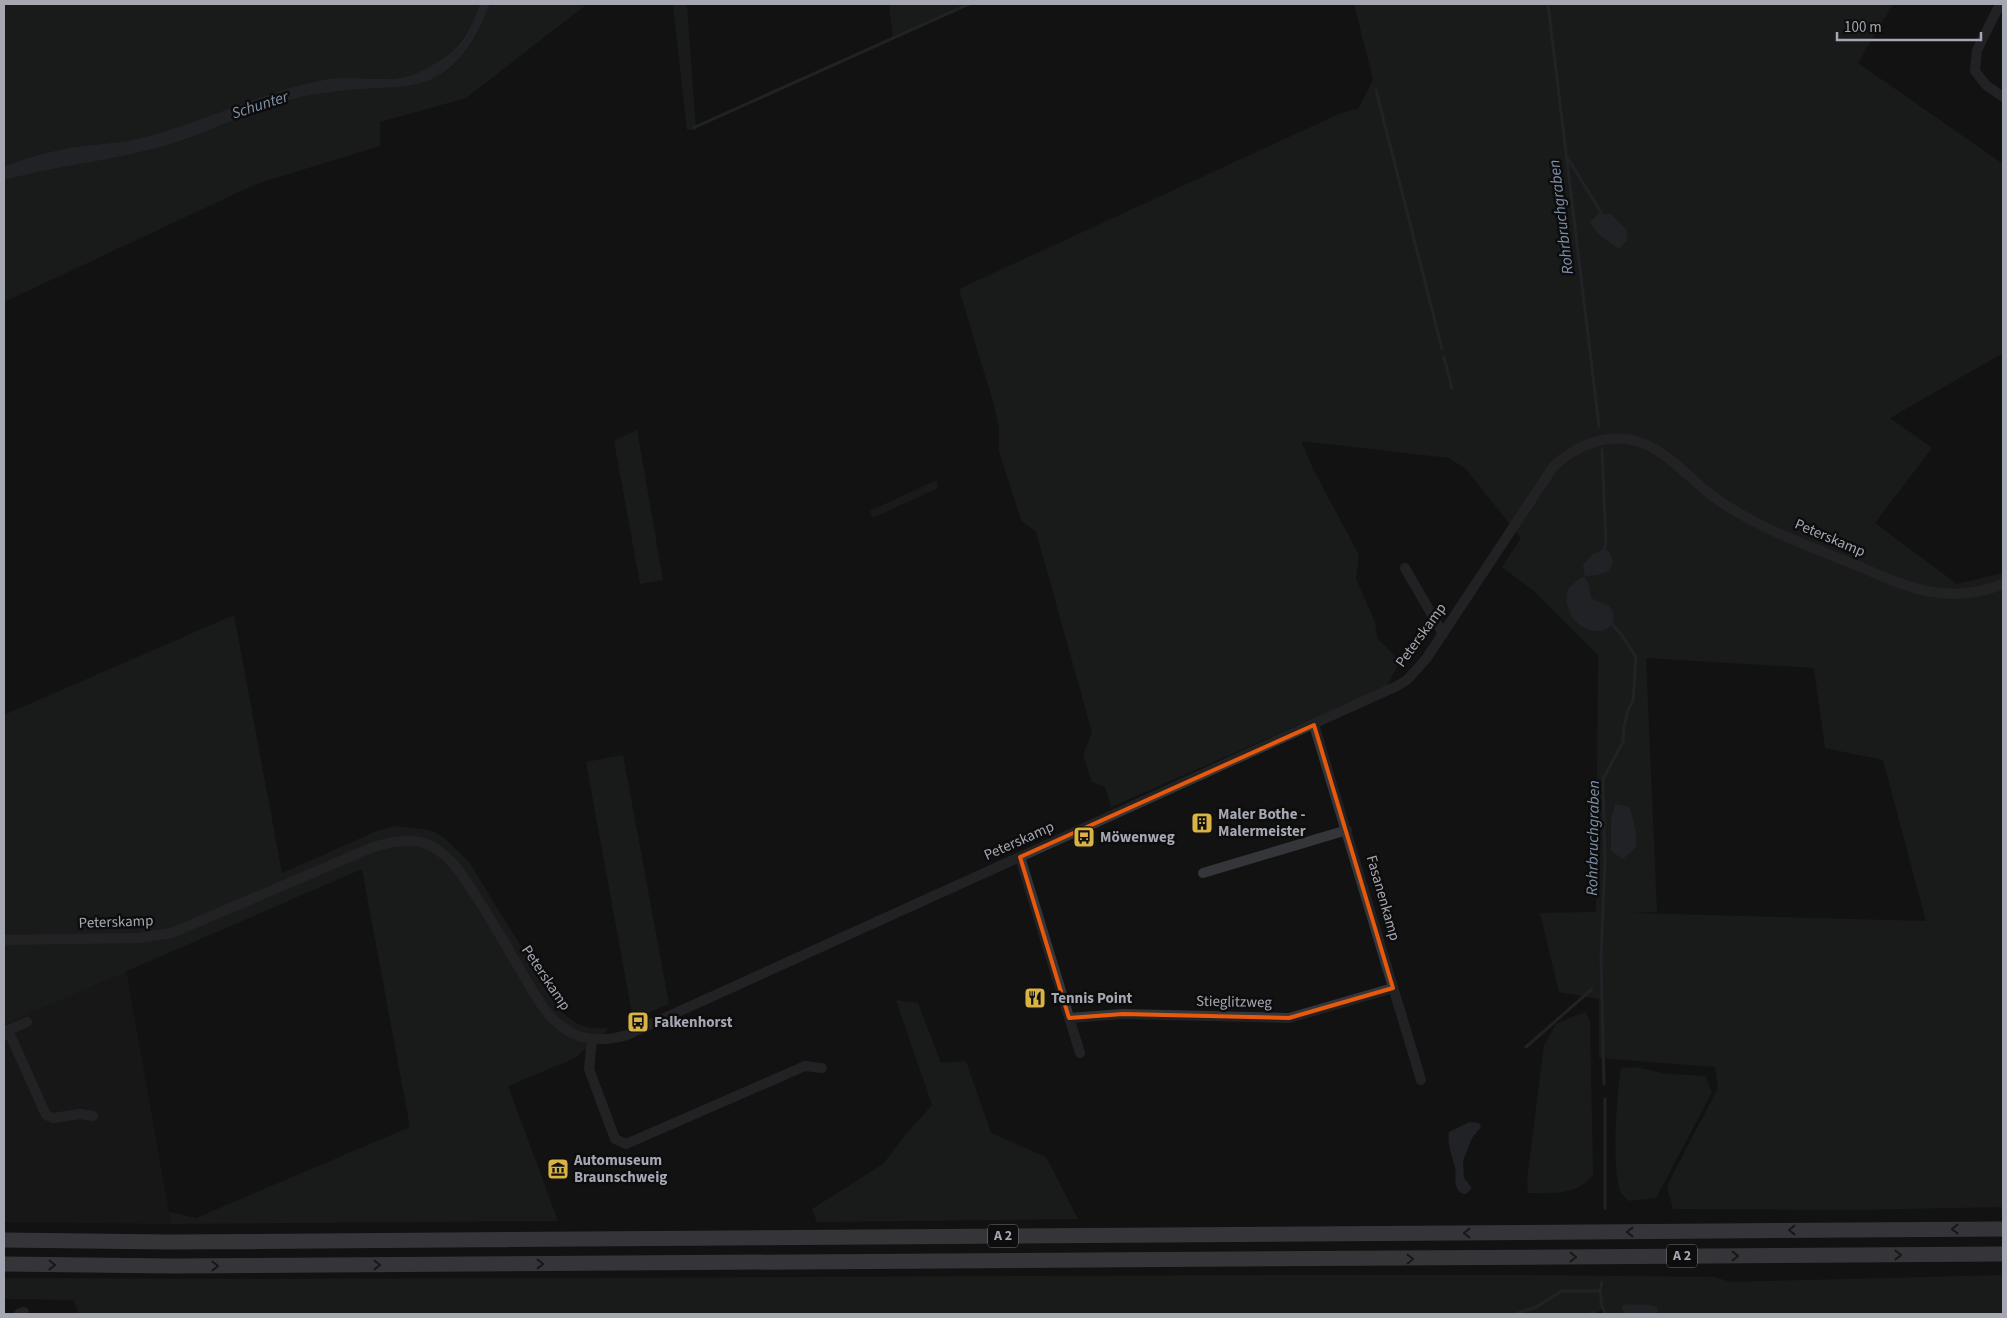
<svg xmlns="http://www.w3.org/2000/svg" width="2007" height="1318" font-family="'Source Sans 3',sans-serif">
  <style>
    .built { fill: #1e1e20 }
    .green { fill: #212722; fill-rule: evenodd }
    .water { fill: #31373e }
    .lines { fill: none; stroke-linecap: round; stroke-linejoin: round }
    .stream { stroke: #31373e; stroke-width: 3 }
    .minor { stroke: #35363a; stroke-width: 10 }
    .highway { stroke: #606168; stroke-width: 15 }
    .oneway { stroke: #1e1e20 }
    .marked { fill: none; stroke: #e8590c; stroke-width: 4; stroke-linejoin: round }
    .labels { text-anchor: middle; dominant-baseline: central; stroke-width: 5; stroke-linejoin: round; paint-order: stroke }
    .shield { fill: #0d0d0e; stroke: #777a81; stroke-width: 1 }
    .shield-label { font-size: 14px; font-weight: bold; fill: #a5a8b2 }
    .street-label { font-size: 15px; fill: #a5a8b2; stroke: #0d0d0e }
    .poi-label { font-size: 15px; font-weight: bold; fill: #a5a8b2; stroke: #0d0d0e; text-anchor: start }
    .water-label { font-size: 16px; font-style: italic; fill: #8092a9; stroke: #0d0d0e }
  </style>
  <rect width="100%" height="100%" fill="#121213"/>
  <path class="built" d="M126 970 171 1224 4 1222V1024Z"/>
  <path class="green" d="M4 4H480C466 40 455 55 419 72 392 86 357 74 329 79 262 90 203 125 137 139 110 145 82 144 55 151 38 154 21 161 4 166Z
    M490 4H587L466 98 380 122V146L256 184 4 302V180C55 166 108 160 160 147 207 135 251 107 299 97 312 95 324 92 337 91 369 87 403 91 434 78 464 64 479 32 490 4Z
    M673 4H687L696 130H687Z
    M889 4H973L893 39Z
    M1354 4H1893L1858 63 2003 164V353L1890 418 1932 448 1875 523 1957 584 2003 573V1207L1852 1210 1673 1209 1667 1186 1718 1088 1715 1067 1599 1058V999L1559 992 1540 913 1596 912 1598 655 1534 591 1502 567 1521 538 1466 469 1449 458 1301 441 1313 469 1359 555 1356 579 1375 622 1377 638 1400 661 1387 686 1111 807 1105 787 1092 782 1083 755 1092 732 1036 532 1021 520 999 451V428L993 402 959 289 1341 113 1358 109 1373 79ZM1646 658 1814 668 1825 748 1883 760 1926 921 1631 913 1657 912Z
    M637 430 663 580 640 584 614 441Z
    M937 480 938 488 873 518 870 511Z
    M234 615 282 873 377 831 396 826 430 830 443 837 469 862 561 1011C576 1026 589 1030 610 1028L575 1058 508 1086 558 1221 171 1224 169 1212 196 1218 410 1127 362 869 4 1024V715Z
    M623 755 669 1004 633 1019 586 762Z
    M896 1000 918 1003 941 1063 966 1061 991 1133 1046 1157 1078 1219 817 1222 812 1209 883 1164 903 1138 932 1105Z
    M1585 1012 1590 1021 1593 1175C1577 1196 1552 1193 1528 1193L1527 1181 1544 1045 1556 1024Z
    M1635 1067 1667 1074 1705 1076 1712 1092 1656 1198 1629 1201C1627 1199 1623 1196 1621 1193 1611 1172 1617 1092 1621 1068Z
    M1530 1275 1715 1277 1730 1282 2003 1275V1314H1608L1604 1308 1595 1314H79L73 1300 4 1299V1278C513 1281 1021 1274 1530 1275Z"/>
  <path class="water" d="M480 4H490C478 33 464 63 434 78 411 89 388 87 363 89 342 90 321 93 300 97 251 108 207 135 160 147 109 161 55 166 4 180V166C21 161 38 154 55 151 82 144 110 145 137 139 203 124 263 90 329 79 357 74 392 86 419 72 456 54 466 41 480 4Z
    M1598 214H1611L1626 229 1627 240 1619 249 1596 232 1590 222Z
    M1604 549 1609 552 1613 561 1609 571 1597 575 1585 576 1583 565 1593 554Z
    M1585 577 1589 585 1591 598 1610 607 1614 615 1612 625 1603 631C1598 631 1591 631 1587 629 1571 623 1563 604 1568 589L1579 579Z
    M1615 804 1630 807 1636 833V847L1623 859 1611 851V820Z
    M1470 1122 1479 1123 1481 1127 1472 1138 1463 1161 1464 1178 1472 1188 1466 1194 1461 1193C1452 1185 1457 1177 1455 1167 1452 1156 1447 1144 1449 1132Z
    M1626 1304C1637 1306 1648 1302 1658 1308L1657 1314H1624L1622 1307Z"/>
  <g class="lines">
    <path class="stream" d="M1548 4 1599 426
      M1376 90 1442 349
      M693 128 969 4
      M1567 157 1602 214
      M1444 357 1452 388
      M1602 450 1606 544 1603 552
      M1526 1047 1592 989
      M1604 1084 1601 958 1605 859 1603 779 1623 742 1624 727 1628 710 1633 701 1636 657 1621 634 1611 623
      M1605 1099V1208
      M1600 1291 1602 1307 1606 1314
      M1515 1314 1536 1307 1562 1291H1600L1602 1282
      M1590 1314 1593 1313"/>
    <path class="minor" d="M2000 4 1977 50 1975 71 1986 85 2003 97
      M1405 568 1443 634
      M1314 725 1421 1080
      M1020 857 1080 1053
      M1203 873 1347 830
      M4 940 138 938 172 933 373 847C409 836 431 837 456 867 481 900 500 936 521 971 533 991 545 1016 565 1029 583 1042 607 1041 627 1035L1397 686 1407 680 1426 659 1553 467C1574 447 1602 434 1632 440 1665 447 1689 479 1715 498 1758 528 1810 547 1858 566 1882 576 1907 588 1933 592 1957 596 1981 593 2003 584
      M1069 1018 1123 1014 1289 1018 1393 988
      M4 1032 27 1022
      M4 1033 10 1036 12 1039 46 1115 53 1118 80 1114 93 1116
      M592 1039 589 1069 615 1139 626 1144 805 1066 822 1068
      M19 1314 24 1312"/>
    <path class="highway" d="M4 1240 168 1242 2003 1229
      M4 1264 172 1266 2003 1254"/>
  </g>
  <defs><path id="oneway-chevron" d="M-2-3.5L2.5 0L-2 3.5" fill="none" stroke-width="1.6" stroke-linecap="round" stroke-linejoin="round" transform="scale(1.25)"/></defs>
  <g class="oneway">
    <use href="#oneway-chevron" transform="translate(1955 1229) rotate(180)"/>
    <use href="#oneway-chevron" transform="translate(1792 1230) rotate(180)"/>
    <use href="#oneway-chevron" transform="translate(1630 1232) rotate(180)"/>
    <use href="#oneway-chevron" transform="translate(1467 1233) rotate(180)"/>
    <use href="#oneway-chevron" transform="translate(1898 1255)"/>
    <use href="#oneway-chevron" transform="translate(1735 1256)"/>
    <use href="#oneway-chevron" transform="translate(1573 1257)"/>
    <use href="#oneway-chevron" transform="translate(1410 1259) rotate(-1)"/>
    <use href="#oneway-chevron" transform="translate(540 1264)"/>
    <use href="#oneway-chevron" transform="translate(52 1265) rotate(1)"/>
    <use href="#oneway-chevron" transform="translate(377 1265)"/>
    <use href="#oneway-chevron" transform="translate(215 1266)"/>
  </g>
  <path d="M0 0H2007V1318H0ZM1314 725 1393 988 1289 1018 1123 1014 1069 1018 1020 857Z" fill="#121213" fill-opacity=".55" fill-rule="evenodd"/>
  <path class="marked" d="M1314 725 1393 988 1289 1018 1123 1014 1069 1018 1020 857Z"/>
  <defs>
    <g id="building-square" transform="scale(1.125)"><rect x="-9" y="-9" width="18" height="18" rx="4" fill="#d9b344" stroke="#0d0d0e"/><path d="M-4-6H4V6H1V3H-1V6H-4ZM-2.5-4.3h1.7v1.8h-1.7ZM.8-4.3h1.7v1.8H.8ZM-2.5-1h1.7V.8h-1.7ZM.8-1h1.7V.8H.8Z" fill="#111"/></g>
    <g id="bus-square" transform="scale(1.125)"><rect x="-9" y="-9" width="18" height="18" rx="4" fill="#d9b344" stroke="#0d0d0e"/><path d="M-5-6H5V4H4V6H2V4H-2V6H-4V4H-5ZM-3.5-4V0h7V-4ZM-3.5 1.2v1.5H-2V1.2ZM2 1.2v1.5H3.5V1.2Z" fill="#111"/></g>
    <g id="restaurant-square" transform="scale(1.125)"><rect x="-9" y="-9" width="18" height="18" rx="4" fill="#d9b344" stroke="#0d0d0e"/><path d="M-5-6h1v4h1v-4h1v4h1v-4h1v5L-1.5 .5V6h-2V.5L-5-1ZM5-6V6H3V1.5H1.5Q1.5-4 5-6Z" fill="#111"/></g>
    <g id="museum-square" transform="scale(1.125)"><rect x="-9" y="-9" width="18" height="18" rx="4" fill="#d9b344" stroke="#0d0d0e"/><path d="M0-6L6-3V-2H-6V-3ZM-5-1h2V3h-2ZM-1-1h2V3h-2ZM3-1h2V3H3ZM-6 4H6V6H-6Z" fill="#111"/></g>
  </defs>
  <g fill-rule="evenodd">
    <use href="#building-square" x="1202" y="823"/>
    <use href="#bus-square" x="1084" y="837"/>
    <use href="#restaurant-square" x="1035" y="998"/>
    <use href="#bus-square" x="638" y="1022"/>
    <use href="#museum-square" x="558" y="1169"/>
  </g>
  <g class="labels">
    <g class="shield">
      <rect x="988" y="1224.5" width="30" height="23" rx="4"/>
      <rect x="1667" y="1244.5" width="30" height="23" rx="4"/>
    </g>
    <g class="shield-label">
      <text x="1003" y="1236">A 2</text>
      <text x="1682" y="1256">A 2</text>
    </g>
    <g class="street-label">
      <text transform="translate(1830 538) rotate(23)">Peterskamp</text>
      <text transform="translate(1421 635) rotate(-54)">Peterskamp</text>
      <text transform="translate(1019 841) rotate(-24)">Peterskamp</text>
      <text transform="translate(1383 898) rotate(74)">Fasanenkamp</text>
      <text transform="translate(116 922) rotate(-2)">Peterskamp</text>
      <text transform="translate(546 978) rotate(56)">Peterskamp</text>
      <text transform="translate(1234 1002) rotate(1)">Stieglitzweg</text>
    </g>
    <g class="poi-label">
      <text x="1218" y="814">Maler Bothe -<tspan x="1218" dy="17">Malermeister</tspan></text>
      <text x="1100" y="837">Möwenweg</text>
      <text x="1051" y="998">Tennis Point</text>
      <text x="654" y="1022">Falkenhorst</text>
      <text x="574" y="1160">Automuseum<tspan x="574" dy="17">Braunschweig</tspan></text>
    </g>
    <g class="water-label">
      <text transform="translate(260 105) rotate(-18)">Schunter</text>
      <text transform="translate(1561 217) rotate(-97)">Rohrbruchgraben</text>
      <text transform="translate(1593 838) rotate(-89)">Rohrbruchgraben</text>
    </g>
  </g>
  <rect width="2007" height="1318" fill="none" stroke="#a5a8b2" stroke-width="10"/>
  <path d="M1837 32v8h144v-8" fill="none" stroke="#a5a8b2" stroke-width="2.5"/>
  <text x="1844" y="32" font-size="15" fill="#a5a8b2" stroke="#0d0d0e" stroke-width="4" paint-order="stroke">100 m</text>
</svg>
